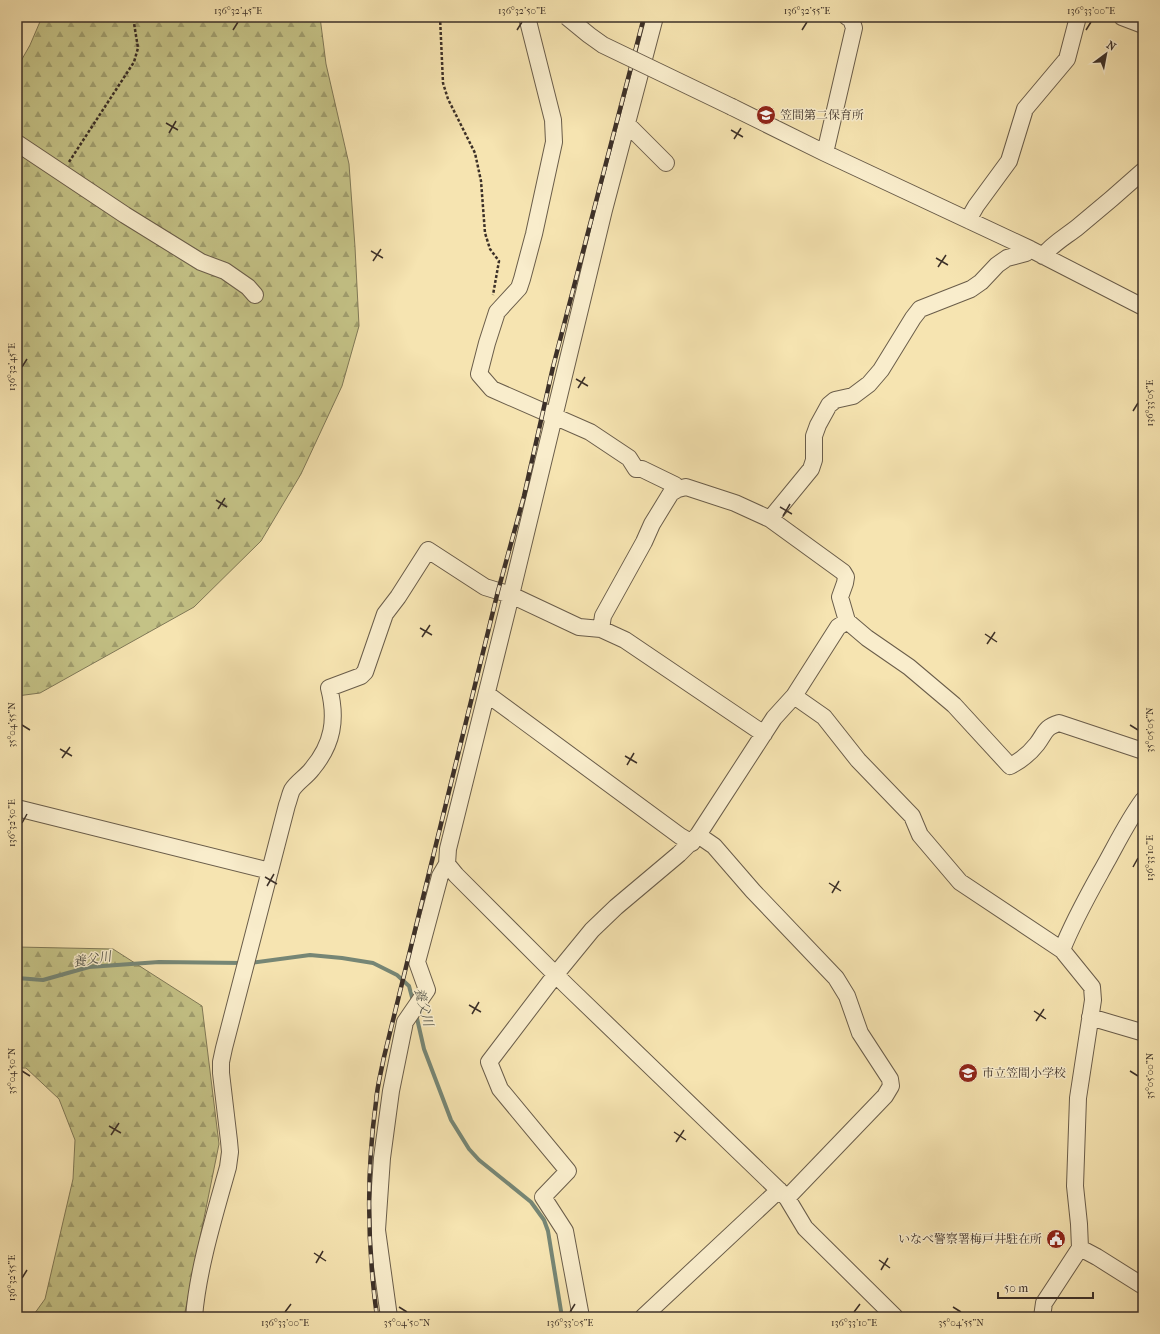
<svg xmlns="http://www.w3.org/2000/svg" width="1160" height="1334" font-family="'IM FELL French Canon','Noto Serif JP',serif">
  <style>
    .forest { fill: url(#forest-firs); stroke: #807957 }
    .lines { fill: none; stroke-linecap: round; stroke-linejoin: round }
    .stream { stroke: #768675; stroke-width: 4 }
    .minor-casing { stroke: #6a5d4a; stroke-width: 18 }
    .path { stroke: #3c3028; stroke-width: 2.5; stroke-dasharray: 3 2; stroke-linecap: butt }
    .minor { stroke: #f9edcc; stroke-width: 16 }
    .rail-casing { stroke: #3c3028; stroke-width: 4.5 }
    .rail { stroke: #f9edcc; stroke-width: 3; stroke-dasharray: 9; stroke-linecap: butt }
    .minor-bridge-casing { stroke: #6a5d4a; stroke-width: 18; stroke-linecap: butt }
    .minor-bridge { stroke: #f9edcc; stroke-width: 16 }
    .ticks { fill: none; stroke: #3c3028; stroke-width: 1.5 }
    .labels { text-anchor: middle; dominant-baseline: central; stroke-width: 3; stroke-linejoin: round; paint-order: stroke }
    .poi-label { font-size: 12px; fill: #3c3028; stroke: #f9edcc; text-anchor: start }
    .water-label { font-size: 13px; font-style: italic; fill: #545448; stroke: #f9edcc }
    .neatline { fill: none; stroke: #3c3028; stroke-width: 1.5 }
    .ticks-label { font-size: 10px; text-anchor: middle; fill: #3c3028 }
  </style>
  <defs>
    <pattern id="forest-firs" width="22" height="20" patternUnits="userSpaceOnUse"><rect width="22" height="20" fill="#c4c286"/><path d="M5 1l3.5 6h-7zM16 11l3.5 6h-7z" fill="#a09e6e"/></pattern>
  </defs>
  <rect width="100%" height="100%" fill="#f6e4b1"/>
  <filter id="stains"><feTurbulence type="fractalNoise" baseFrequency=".005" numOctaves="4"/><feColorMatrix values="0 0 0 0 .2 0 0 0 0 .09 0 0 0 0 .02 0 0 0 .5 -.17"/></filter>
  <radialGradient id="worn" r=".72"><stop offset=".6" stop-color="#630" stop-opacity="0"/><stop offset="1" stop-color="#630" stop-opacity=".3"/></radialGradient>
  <path class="forest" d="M42 17H320L326 64 349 164 355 247 359 326 342 386 301 474 261 541 194 607 40 693 17 696V68L30 45Z
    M17 947 113 949 202 1006 219 1144 184 1317H32L45 1299 73 1179 75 1140 59 1099 26 1068H17Z"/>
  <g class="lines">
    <path class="stream" d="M250 963 310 955 342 958 373 963 397 975 409 986 413 1001
      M17 978 43 980 89 967 159 962 243 963
      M416 1014 424 1049 451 1120 469 1149 479 1160 531 1202 544 1220 548 1231 562 1317"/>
    <g class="minor-casing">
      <path id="minor" d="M527 17 553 120 554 142 534 234 522 279 519 288 497 312 487 343 479 374 492 389 590 432 629 458 636 469H642L675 485 678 489
        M655 17 604 210 511 595 448 849 447 864 456 875 567 986 787 1198 805 1228 895 1317
        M1122 17 1143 25
        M732 107 825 153 1030 249 1143 307
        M627 124 666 163
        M17 143 125 215 201 262 225 271 248 287 255 295
        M825 153 854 28 851 19 847 17
        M968 220 976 206 1009 161 1025 109 1067 59 1078 17
        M1043 256C1053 243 1067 236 1079 226 1101 208 1122 190 1143 171
        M770 519 811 469 814 460V436L818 425 829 405 835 400 853 396 869 384 881 370 913 318 920 309 971 289 981 282 997 265 1007 258 1026 253 1030 249
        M601 629 603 616 644 542 652 524 671 493 678 489 686 487 735 503 770 519 843 572 846 577 845 583 840 597 847 621 867 638 909 667 954 705 1010 766C1020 761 1030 753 1037 744 1046 732 1044 728 1059 723L1143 751
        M487 694 680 836 692 843
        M794 696 824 717 858 760 912 816 920 835 960 882 1062 950 1092 987 1093 1000 1078 1098 1075 1186 1079 1224 1080 1248 1044 1303 1042 1317
        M17 808 270 871
        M698 835 714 846 753 891 836 978 847 996 860 1033 890 1079 891 1086 885 1096 787 1198
        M1062 950C1074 919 1091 890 1107 861 1118 841 1129 819 1143 800
        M1090 1017 1141 1032H1143
        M1080 1248 1097 1257 1143 1286
        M194 1317C198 1268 215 1214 228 1167L230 1152 229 1141 221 1073V1062L224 1048 287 805C289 800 290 794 292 790 297 782 306 777 312 769 333 744 337 719 329 688L361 676 365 672 385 614 398 597 428 550 485 587 511 595 579 627 601 629 625 640 764 734
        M389 1317 377 1230 382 1158 391 1091 405 1022 427 990 417 962 440 876 447 864
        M581 1317 565 1231 543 1197 568 1171 500 1089 489 1062 556 974 592 930 616 907 679 854 698 835 774 718 794 696 838 627 847 621
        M643 1317 779 1190"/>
    </g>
    <path class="path" d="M440 17 443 83 448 99 475 153 481 181 485 233 490 249 499 261 493 295
      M69 162 134 62 138 48 133 17"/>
    <use href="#minor" class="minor"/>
    <g class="rail-casing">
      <path id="rail" d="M377 1317C367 1244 366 1175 376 1102 377 1087 381 1072 384 1057L498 591 524 496 553 367 644 17"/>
    </g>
    <use href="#rail" class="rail"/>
    <g class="minor-bridge-casing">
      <path id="minor-bridge" d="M567 17 589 35 603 45 732 107"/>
    </g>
    <use href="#minor-bridge" class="minor-bridge"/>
  </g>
  <path class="ticks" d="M233 30 238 22M517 30 522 22M802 30 807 22M1086 30 1091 22M166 123 178 130M731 130 743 137M169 133 176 121M734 139 741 128M371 251 383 258M936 258 948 265M373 261 381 249M938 267 946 255M22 367 27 359M576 379 588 386M578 388 585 377M1133 411 1138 403M216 500 227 507M780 507 792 514M218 509 225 498M783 516 790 504M420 628 432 635M985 634 997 642M422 637 430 625M987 644 995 632M22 725 30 730M1130 725 1138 730M60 749 72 756M625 756 637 763M62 758 70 747M627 765 634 753M22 823 27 814M1133 867 1138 858M265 877 277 884M829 883 841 891M267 886 274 874M832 893 839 881M469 1005 481 1012M1034 1011 1046 1019M472 1014 479 1002M1036 1021 1044 1009M22 1071 30 1076M1130 1071 1138 1076M109 1126 121 1133M674 1132 686 1140M111 1135 119 1123M676 1142 684 1130M314 1253 326 1261M879 1260 890 1268M316 1263 323 1251M881 1270 888 1258M22 1278 27 1270M399 1307 407 1312M953 1307 961 1312M285 1312 291 1304M570 1312 575 1304M854 1312 860 1304"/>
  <defs>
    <g id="school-disc" transform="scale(1)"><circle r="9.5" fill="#8f2418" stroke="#f9edcc"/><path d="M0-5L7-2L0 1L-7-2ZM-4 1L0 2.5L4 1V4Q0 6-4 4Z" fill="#fff"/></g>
    <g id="civic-disc" transform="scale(1)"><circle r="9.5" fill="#8f2418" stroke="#f9edcc"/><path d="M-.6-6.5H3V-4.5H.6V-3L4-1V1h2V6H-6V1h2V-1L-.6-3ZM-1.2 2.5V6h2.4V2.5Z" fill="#fff"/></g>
  </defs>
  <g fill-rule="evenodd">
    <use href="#school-disc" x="766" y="115"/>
    <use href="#school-disc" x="968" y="1073"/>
    <use href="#civic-disc" x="1056" y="1239"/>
  </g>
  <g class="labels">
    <g class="poi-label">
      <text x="780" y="115">笠間第二保育所</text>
      <text x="982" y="1073">市立笠間小学校</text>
      <text x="1042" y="1239" text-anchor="end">いなべ警察署梅戸井駐在所</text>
    </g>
    <g class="water-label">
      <text transform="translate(92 959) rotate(-9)">養父川</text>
      <text transform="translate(424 1007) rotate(75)">養父川</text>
    </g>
  </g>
  <rect width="1160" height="1334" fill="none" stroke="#f6e4b1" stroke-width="44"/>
  <g transform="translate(1106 54) rotate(32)" stroke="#f9edcc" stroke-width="3" paint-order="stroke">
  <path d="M0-3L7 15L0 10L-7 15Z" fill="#3c3028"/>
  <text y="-6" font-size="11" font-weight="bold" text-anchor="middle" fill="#3c3028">N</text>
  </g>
  <path d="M998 1292v6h95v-6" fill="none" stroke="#3c3028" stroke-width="2"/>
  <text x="1004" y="1292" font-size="12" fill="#3c3028" stroke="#f9edcc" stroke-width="3" paint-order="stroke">50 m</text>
  <rect x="22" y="22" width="1116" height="1290" class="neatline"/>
  <g class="ticks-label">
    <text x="238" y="14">136°32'45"E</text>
    <text x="522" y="14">136°32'50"E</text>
    <text x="807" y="14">136°32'55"E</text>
    <text x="1091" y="14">136°33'00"E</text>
    <text transform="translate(11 367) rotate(-90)" y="4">136°32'45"E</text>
    <text transform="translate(1149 403) rotate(-90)" y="4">136°33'05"E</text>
    <text transform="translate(11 725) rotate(-90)" y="4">35°04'55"N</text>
    <text transform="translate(1149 730) rotate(-90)" y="4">35°05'05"N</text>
    <text transform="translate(11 823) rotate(-90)" y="4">136°32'50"E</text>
    <text transform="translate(1149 858) rotate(-90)" y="4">136°33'10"E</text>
    <text transform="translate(11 1071) rotate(-90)" y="4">35°04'50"N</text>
    <text transform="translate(1149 1076) rotate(-90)" y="4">35°05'00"N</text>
    <text transform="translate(11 1278) rotate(-90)" y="4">136°32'55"E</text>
    <text x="285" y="1326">136°33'00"E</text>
    <text x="407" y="1326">35°04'50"N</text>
    <text x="570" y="1326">136°33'05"E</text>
    <text x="854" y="1326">136°33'10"E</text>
    <text x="961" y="1326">35°04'55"N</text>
  </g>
  <rect width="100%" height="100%" filter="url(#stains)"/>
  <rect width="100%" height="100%" fill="url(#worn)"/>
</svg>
